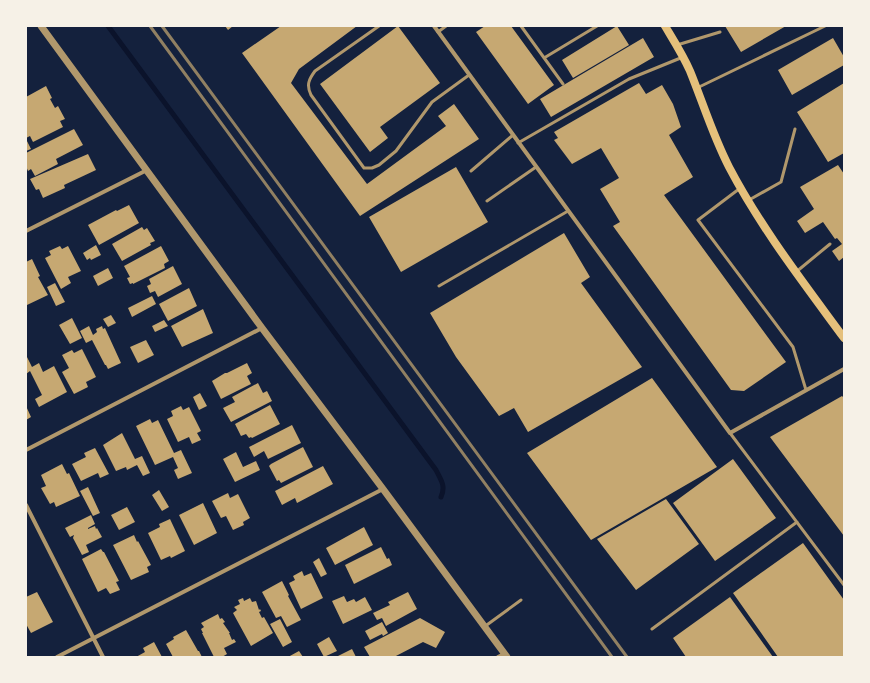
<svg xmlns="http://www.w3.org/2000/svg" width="870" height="683" font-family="Helvetica,sans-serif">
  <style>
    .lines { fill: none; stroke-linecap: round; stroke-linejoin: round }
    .stream { stroke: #0b132b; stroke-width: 5 }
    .building { fill: #c6a872 }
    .service { stroke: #b1986c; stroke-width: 3 }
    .minor { stroke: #b1986c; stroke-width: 4 }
    .tertiary { stroke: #b1986c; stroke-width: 7 }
    .secondary { stroke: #e5c07b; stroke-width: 8 }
    .rail { stroke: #918062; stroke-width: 3 }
  </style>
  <rect width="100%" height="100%" fill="#14213d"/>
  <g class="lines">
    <path class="stream" d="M108 26 436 470C441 480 446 486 441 497"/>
  </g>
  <path class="building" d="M225 26H233L228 30Z
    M281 26H357L299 69 291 83 367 184 446 126 438 116 454 104 479 139 360 216 242 53Z
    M398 26 440 83 380 127 388 138 370 152 320 84Z
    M485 26H511L554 85 528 104 476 32Z
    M617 26 629 45 573 78 562 60Z
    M725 26H786L741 52Z
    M643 38 654 57 551 117 540 99Z
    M833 38 844 57V65L792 95 778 70Z
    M639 83 646 94 662 85 673 104 681 127 669 135 693 177 664 195 786 362 744 391 731 390 613 226 620 222 600 189 619 178 601 148 572 164 554 140 558 138 554 132Z
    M844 83V153L828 162 797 112Z
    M46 86 52 98 50 99 55 108 58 106 65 119 60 121 63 127 33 142 30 136 26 138V122L53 109 26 122V97Z
    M74 129 83 145 56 159 58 164 35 176 31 169 28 171 26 166V153Z
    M26 139 31 149 26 151Z
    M88 154 96 170 64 185 65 188 43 198 39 189 36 190 30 179Z
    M838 165 844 174V257L839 261 832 251 842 244 837 238 835 239 823 222 805 233 797 221 814 209 800 187Z
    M456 167 488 222 401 272 369 217Z
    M129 205 139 223 99 245 88 225 116 210 117 211Z
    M142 227 144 230 147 228 155 241 150 243 151 245 122 261 112 244Z
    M564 233 590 277 581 283 642 367 528 432 514 408 499 416 456 357 430 313Z
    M96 245 101 255 91 260 90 258 87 260 83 253Z
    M60 246 62 249 68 246 81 271 68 277 71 283 61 289 45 258 51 255 49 251Z
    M161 246 169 261 164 264 165 268 133 284V283L130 284 127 278 130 277 124 266Z
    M32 259 40 276 38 277 48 295 27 305 26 302V262Z
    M173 266 182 284 158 297 155 291 150 293 147 286 151 284 149 279Z
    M108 268 113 278 98 286 93 276Z
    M55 283 65 302 56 306 47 287Z
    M189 288 197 306 168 321 159 304Z
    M152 296 156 304 132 317 128 308Z
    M203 309 213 333 182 347 171 326Z
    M111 315 116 323 108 327 103 319Z
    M72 318 82 338 70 344 59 325Z
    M164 320 168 326 155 332 152 326Z
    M89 326 93 335 97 332 96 329 102 326 103 329 105 328 121 363 108 369 106 365H105L92 340 86 343 80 331Z
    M146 340 154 355 138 363 130 347Z
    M82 349 96 377 86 382 88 387 74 394 62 372 69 368 62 355 72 350 74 353Z
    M26 355 32 367 39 363 43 372 54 366 67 392 39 407 35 399 42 395 30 371 26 374Z
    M247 363 252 373 247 376 251 384 221 399 212 381 225 373H227Z
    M652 378 717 467 591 540 527 453Z
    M258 383 263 393 267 391 272 401 231 422 223 408 235 402 232 397Z
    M200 393 207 406 199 410 193 397Z
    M842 396 844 398V536L770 437Z
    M270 405 280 424 252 438 251 437 249 438 246 434 241 436 235 424Z
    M26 406 31 417 26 420Z
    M181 406 183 410 189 407 201 431 197 433 201 440 192 444 189 437 178 442 167 419 173 416 171 411Z
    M150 419 152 423 158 420 174 453 181 450 192 473 178 479 174 470 178 468 173 457 155 465 136 426Z
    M292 425 301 443 268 459 264 451 254 457 249 447Z
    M122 433 135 459 142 456 150 473 143 476 137 465 127 470 126 467 116 471 103 445Z
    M303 447 313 467 281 483 279 480 277 481 269 466 271 464Z
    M95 448 109 474 100 478 98 473 81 481 72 464 86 457 84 453Z
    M236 452 243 467 256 461 260 470 235 482 223 459Z
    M733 459 776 518 715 561 673 503Z
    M62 464 67 474 69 473 80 496 56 507 54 502 50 504 41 488 46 486 41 475Z
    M323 466 333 484 297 503 295 498 282 505 275 491Z
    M88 487 100 513 93 516 80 491Z
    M159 490 169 507 162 511 152 495Z
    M228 493 230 498 238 494 250 518 243 522 244 525 233 530 226 516 221 518 212 501Z
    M666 499 699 544 636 590 597 539Z
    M203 503 217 533 194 545 179 515Z
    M127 507 135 522 119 530 111 515Z
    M91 515 95 524 88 528V529L95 526 96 529 97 528 102 537 86 545 89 552 82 555 73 538 74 535 70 537 65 528Z
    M170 519 185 551 171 558 170 556 161 560 148 533 160 527 159 524Z
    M364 527 373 545 335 565 326 548Z
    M134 535 137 542 138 541 151 565 147 567 149 572 131 580 113 545Z
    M803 543 844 600V657H778L733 593Z
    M381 547 387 559 389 558 392 565 354 584 345 565Z
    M101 549 103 552H104L119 581 116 582 120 590 110 594 106 588 98 592 82 559Z
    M319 558 327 574 321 577 313 562Z
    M302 571 304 576 311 573 323 598 301 609 289 583 295 580 293 576Z
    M282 581 289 595 288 596 301 620 287 627 281 616 276 618 262 592Z
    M37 592 53 622 31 633 26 624V597Z
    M408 592 417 609 386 626 382 618 377 620 373 613 390 605 388 602Z
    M344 596 347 602 354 599 356 602 365 597 372 610 343 624 332 601Z
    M730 597 773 657H686L673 638Z
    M243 598 244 601 250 598 252 602 256 601 259 610 260 609 261 611 259 612 262 618 264 617 273 633 251 646 233 613 237 610 234 607 240 604 238 600Z
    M218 614 220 619 222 618 225 622 223 623 230 633H229L232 640 234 639 236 642 224 648 227 654 222 657H214L202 633H203L201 629 204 627 201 623Z
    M420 618 445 632 436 648 423 642 394 657H370L364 647Z
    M280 619 292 642 283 647 270 624Z
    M382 622 388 633 383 636 382 634 370 640 365 631Z
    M186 630 198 651H199L202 657H173L166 644 174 639 173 637Z
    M329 637 337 651 324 657 317 644Z
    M154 642 162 657H136L145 652 143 648Z
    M352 649 356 657H336Z
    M299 651 303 657H288Z"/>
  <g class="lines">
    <path class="service" d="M379 26 315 71C309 79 306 85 311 95L364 168H372L379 165 396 151 432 102 469 75
      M521 26 563 84
      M438 32 446 26
      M677 45 720 32
      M544 58 597 26
      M697 88 825 26
      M518 143 629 79 683 57
      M471 171 513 135
      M739 189 698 220 793 347 806 390
      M749 200 781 182 795 129
      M487 201 536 167
      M796 272 830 244
      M439 286 568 211
      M730 433 844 585
      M484 627 521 600
      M652 629 797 522"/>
    <path class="minor" d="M434 26 730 433 844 369
      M26 231 147 170
      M26 450 262 328
      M26 505 103 657
      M57 657 383 489
      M498 657 504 654"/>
    <path class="tertiary" d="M41 26 262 328 383 489 507 657"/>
    <path class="secondary" d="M665 26C674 41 683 55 690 71 703 103 713 136 729 167 761 228 803 282 844 338"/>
    <path class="rail" d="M150 26 612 657
      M162 26 627 657"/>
  </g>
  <rect width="870" height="683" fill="none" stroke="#f6f1e7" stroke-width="54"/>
</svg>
